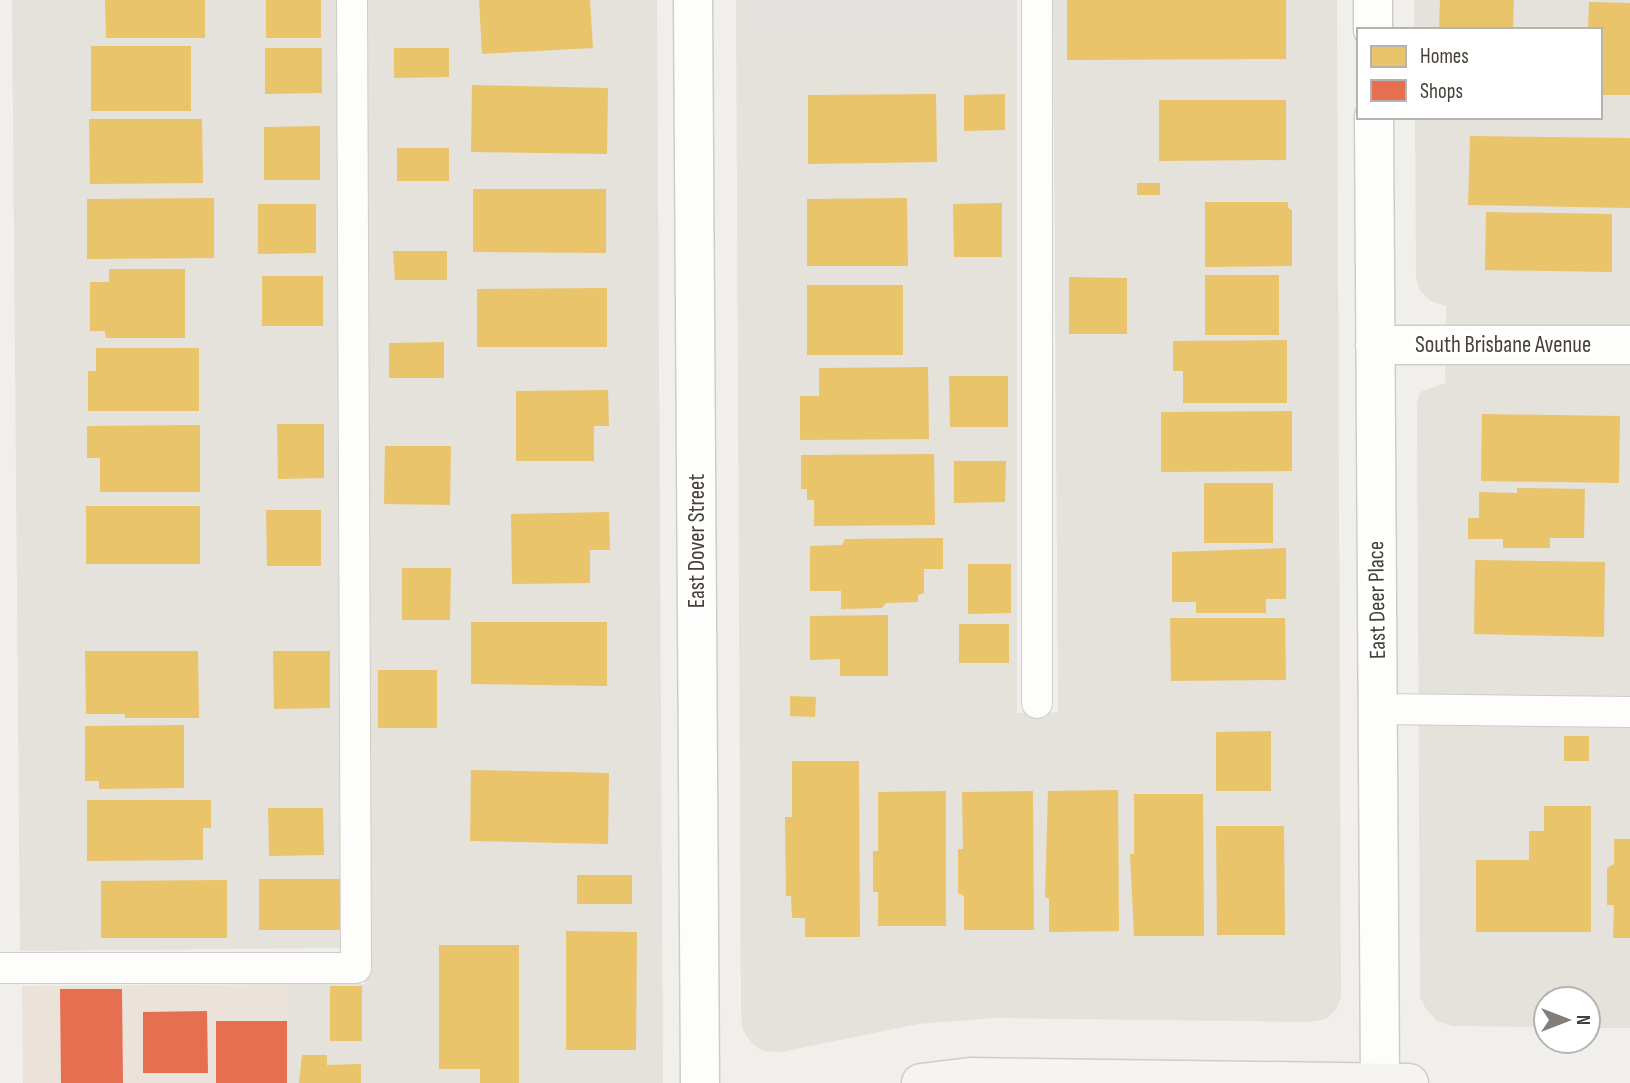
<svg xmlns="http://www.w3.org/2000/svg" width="1630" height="1083" font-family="'Sofia Sans Condensed',sans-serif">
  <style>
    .residential { fill: #e5e1db }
    .commercial { fill: #ebe3d9 }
    .parking { fill: #e3e0dd }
    .homes { fill: #e9c46a }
    .shops { fill: #e76f51 }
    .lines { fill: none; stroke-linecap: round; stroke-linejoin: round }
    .lane-casing { stroke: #cfcdca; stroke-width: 32 }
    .street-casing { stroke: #cfcdca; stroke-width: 41 }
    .secondary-casing { stroke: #d1cdc5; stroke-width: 41 }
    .lane { stroke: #fdfdfc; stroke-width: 30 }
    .street { stroke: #fdfdfc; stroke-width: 38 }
    .secondary { stroke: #f6f4f0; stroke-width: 38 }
    .labels { text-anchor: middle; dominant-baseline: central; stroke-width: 7; stroke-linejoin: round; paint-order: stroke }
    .street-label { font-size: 23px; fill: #474039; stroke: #fff }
  </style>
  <rect width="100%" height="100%" fill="#f1efec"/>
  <path class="residential" d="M12 0H657L663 1083H288V984H366L341 948 20 951Z
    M736 0H1017V713L1058 712 1053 0H1337L1341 997 1336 1010 1326 1019 1309 1022 994 1018 918 1024 781 1052 763 1051 751 1043 743 1030 741 1013Z
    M1414 0H1630V1028H1588V999H1546V1027L1452 1026 1437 1021 1426 1009 1420 997 1417 405 1420 392 1445 383 1446 306 1431 301 1420 291 1416 277 1415 117H1600V30H1414Z"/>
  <path class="commercial" d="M288 984V1083H23L22 986Z"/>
  <path class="parking" d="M753 0H1015V40H753Z"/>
  <path class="homes" d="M105 0H205V38H106Z
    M266 0H321V38H266Z
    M479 0H590L593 48 482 54Z
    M1067 0H1286V59L1067 60Z
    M1440 0H1514L1513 30H1439Z
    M1589 2 1630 3V95H1600V30H1588Z
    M91 46H191V111H91Z
    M265 48H322V93L265 94Z
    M394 48H449V77L394 78Z
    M472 85 608 88 607 154 471 152Z
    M936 94 937 162 808 164V95Z
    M1005 94V130L964 131V95Z
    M1159 100H1286V160L1159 161Z
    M89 119H202L203 183 90 184Z
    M320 126V180H264V127Z
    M1470 136 1630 138V208L1468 205Z
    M397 148H449V181H397Z
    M1137 183H1160V195H1137Z
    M473 189H606V253L473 252Z
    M214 198V258L87 259V199Z
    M907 198 908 266H807V199Z
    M1205 202H1288V208L1292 210V266L1205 267Z
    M1002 203V257H954L953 204Z
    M258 204H316V253L258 254Z
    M1486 212 1612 214V272L1485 270Z
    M393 251H447V280H395Z
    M109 269H185V338H106L105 331H90V282H109Z
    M1205 275H1279V335H1205Z
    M262 276H323V326H262Z
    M1069 277 1127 278V334H1069Z
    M807 285H903V355H807Z
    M607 288V347H477V289Z
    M1287 340V403H1183V371H1173V341Z
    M444 342V378H389V343Z
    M96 348H199V411H88V371H96Z
    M928 367 929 439 800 440V396H819V368Z
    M949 376H1008V427H950Z
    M608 390 609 426H594V461H516V391Z
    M1292 411V471L1161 472V412Z
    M1482 414 1620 416 1619 483 1481 481Z
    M277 424H324V478L278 479Z
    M200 425V492H100V458H87V426Z
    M385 446H451L450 505 384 504Z
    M934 454 935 525 814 526V500H807V489H801V455Z
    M954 461H1006L1005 502 954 503Z
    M1204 483H1273V543H1204Z
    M1517 488 1585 489 1584 538H1550V548H1503V539H1468V518H1479V492L1517 493Z
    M86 506H200V564H86Z
    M266 510H321V566H267Z
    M609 512 610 550H590V583L512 584 511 514Z
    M943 538V569H924V593L918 595V602L886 603 882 608 841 609V591H810V546L842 545 845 539Z
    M1286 548V599H1266V613H1196V602H1172V552Z
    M1475 560 1605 562 1604 637 1474 634Z
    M968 564H1011V613L968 614Z
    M402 568H451L450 620H402Z
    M888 615V676H840V659L810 660V616Z
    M1170 618H1285L1286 680 1171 681Z
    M471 622H607V686L471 684Z
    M959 624H1009V663H959Z
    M85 651H198L199 718H125V714H86Z
    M273 651H330V708L274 709Z
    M378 670H437V728H378Z
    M790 696 816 697 815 717 790 716Z
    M184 725V788L99 789V781H85V726Z
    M1271 731V791H1216V732Z
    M1564 736H1589V761H1564Z
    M792 761H859L860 937H805V918H792L791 896H786L785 817H792Z
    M471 770 609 773 608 844 470 841Z
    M1118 790 1119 931 1049 932V899L1045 897 1048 791Z
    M946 791V926H878V892H873V851H878V792Z
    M1033 791 1034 930H964V896L958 893V849H963L962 792Z
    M1134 794H1203L1204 936H1134L1130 854H1134Z
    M87 800H211V828H203V860L87 861Z
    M1544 806H1591V932H1476V860H1529V831H1544Z
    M268 808H323L324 855 269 856Z
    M1216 826H1284L1285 935H1217Z
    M1614 839H1630V938H1613L1614 905H1607V868L1614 864Z
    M577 875H632V904H577Z
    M259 879H341V930H259Z
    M227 880V938H101V881Z
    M566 931 637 932 636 1050H566Z
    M439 945H519V1083H480V1069H439Z
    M330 986H362V1041H330Z
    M302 1055H327V1065L361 1064V1083H299Z"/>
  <path class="shops" d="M60 989H122L123 1083H61Z
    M207 1011 208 1073H143V1012Z
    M216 1021H287V1083H216Z"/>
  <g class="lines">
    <g class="lane-casing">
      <path id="lane" d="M1037 0V703
        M1378 709 1630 712
        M0 968H356L352 0"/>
    </g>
    <g class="street-casing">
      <path id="street" d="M693 0 700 1083
        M1373 0V30
        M1374 117 1380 1082
        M1375 345H1630"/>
    </g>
    <g class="secondary-casing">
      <path id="secondary" d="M921 1083 970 1077 1409 1083"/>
    </g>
    <use href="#lane" class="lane"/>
    <use href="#street" class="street"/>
    <use href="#secondary" class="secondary"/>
  </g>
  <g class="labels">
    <g class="street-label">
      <text x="1503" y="345">South Brisbane Avenue</text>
      <text transform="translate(697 541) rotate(-90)">East Dover Street</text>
      <text transform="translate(1377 600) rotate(-91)">East Deer Place</text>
    </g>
  </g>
  <rect x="1357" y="28" width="245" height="91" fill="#ffffff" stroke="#b5b3b0" stroke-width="2"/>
  <rect x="1371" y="46" width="35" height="21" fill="#e9c46a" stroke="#b5b3b0" stroke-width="2"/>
  <text x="1420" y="63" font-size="21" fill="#474039">Homes</text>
  <rect x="1371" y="80" width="35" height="21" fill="#e76f51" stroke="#b5b3b0" stroke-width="2"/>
  <text x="1420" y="98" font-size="21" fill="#474039">Shops</text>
  <g transform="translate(1567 1020) rotate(90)"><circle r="33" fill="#ffffff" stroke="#b5b3b0" stroke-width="2"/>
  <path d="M0-5L12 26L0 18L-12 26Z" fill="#827d78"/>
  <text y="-10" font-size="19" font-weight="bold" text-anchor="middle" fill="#474039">N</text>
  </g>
</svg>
